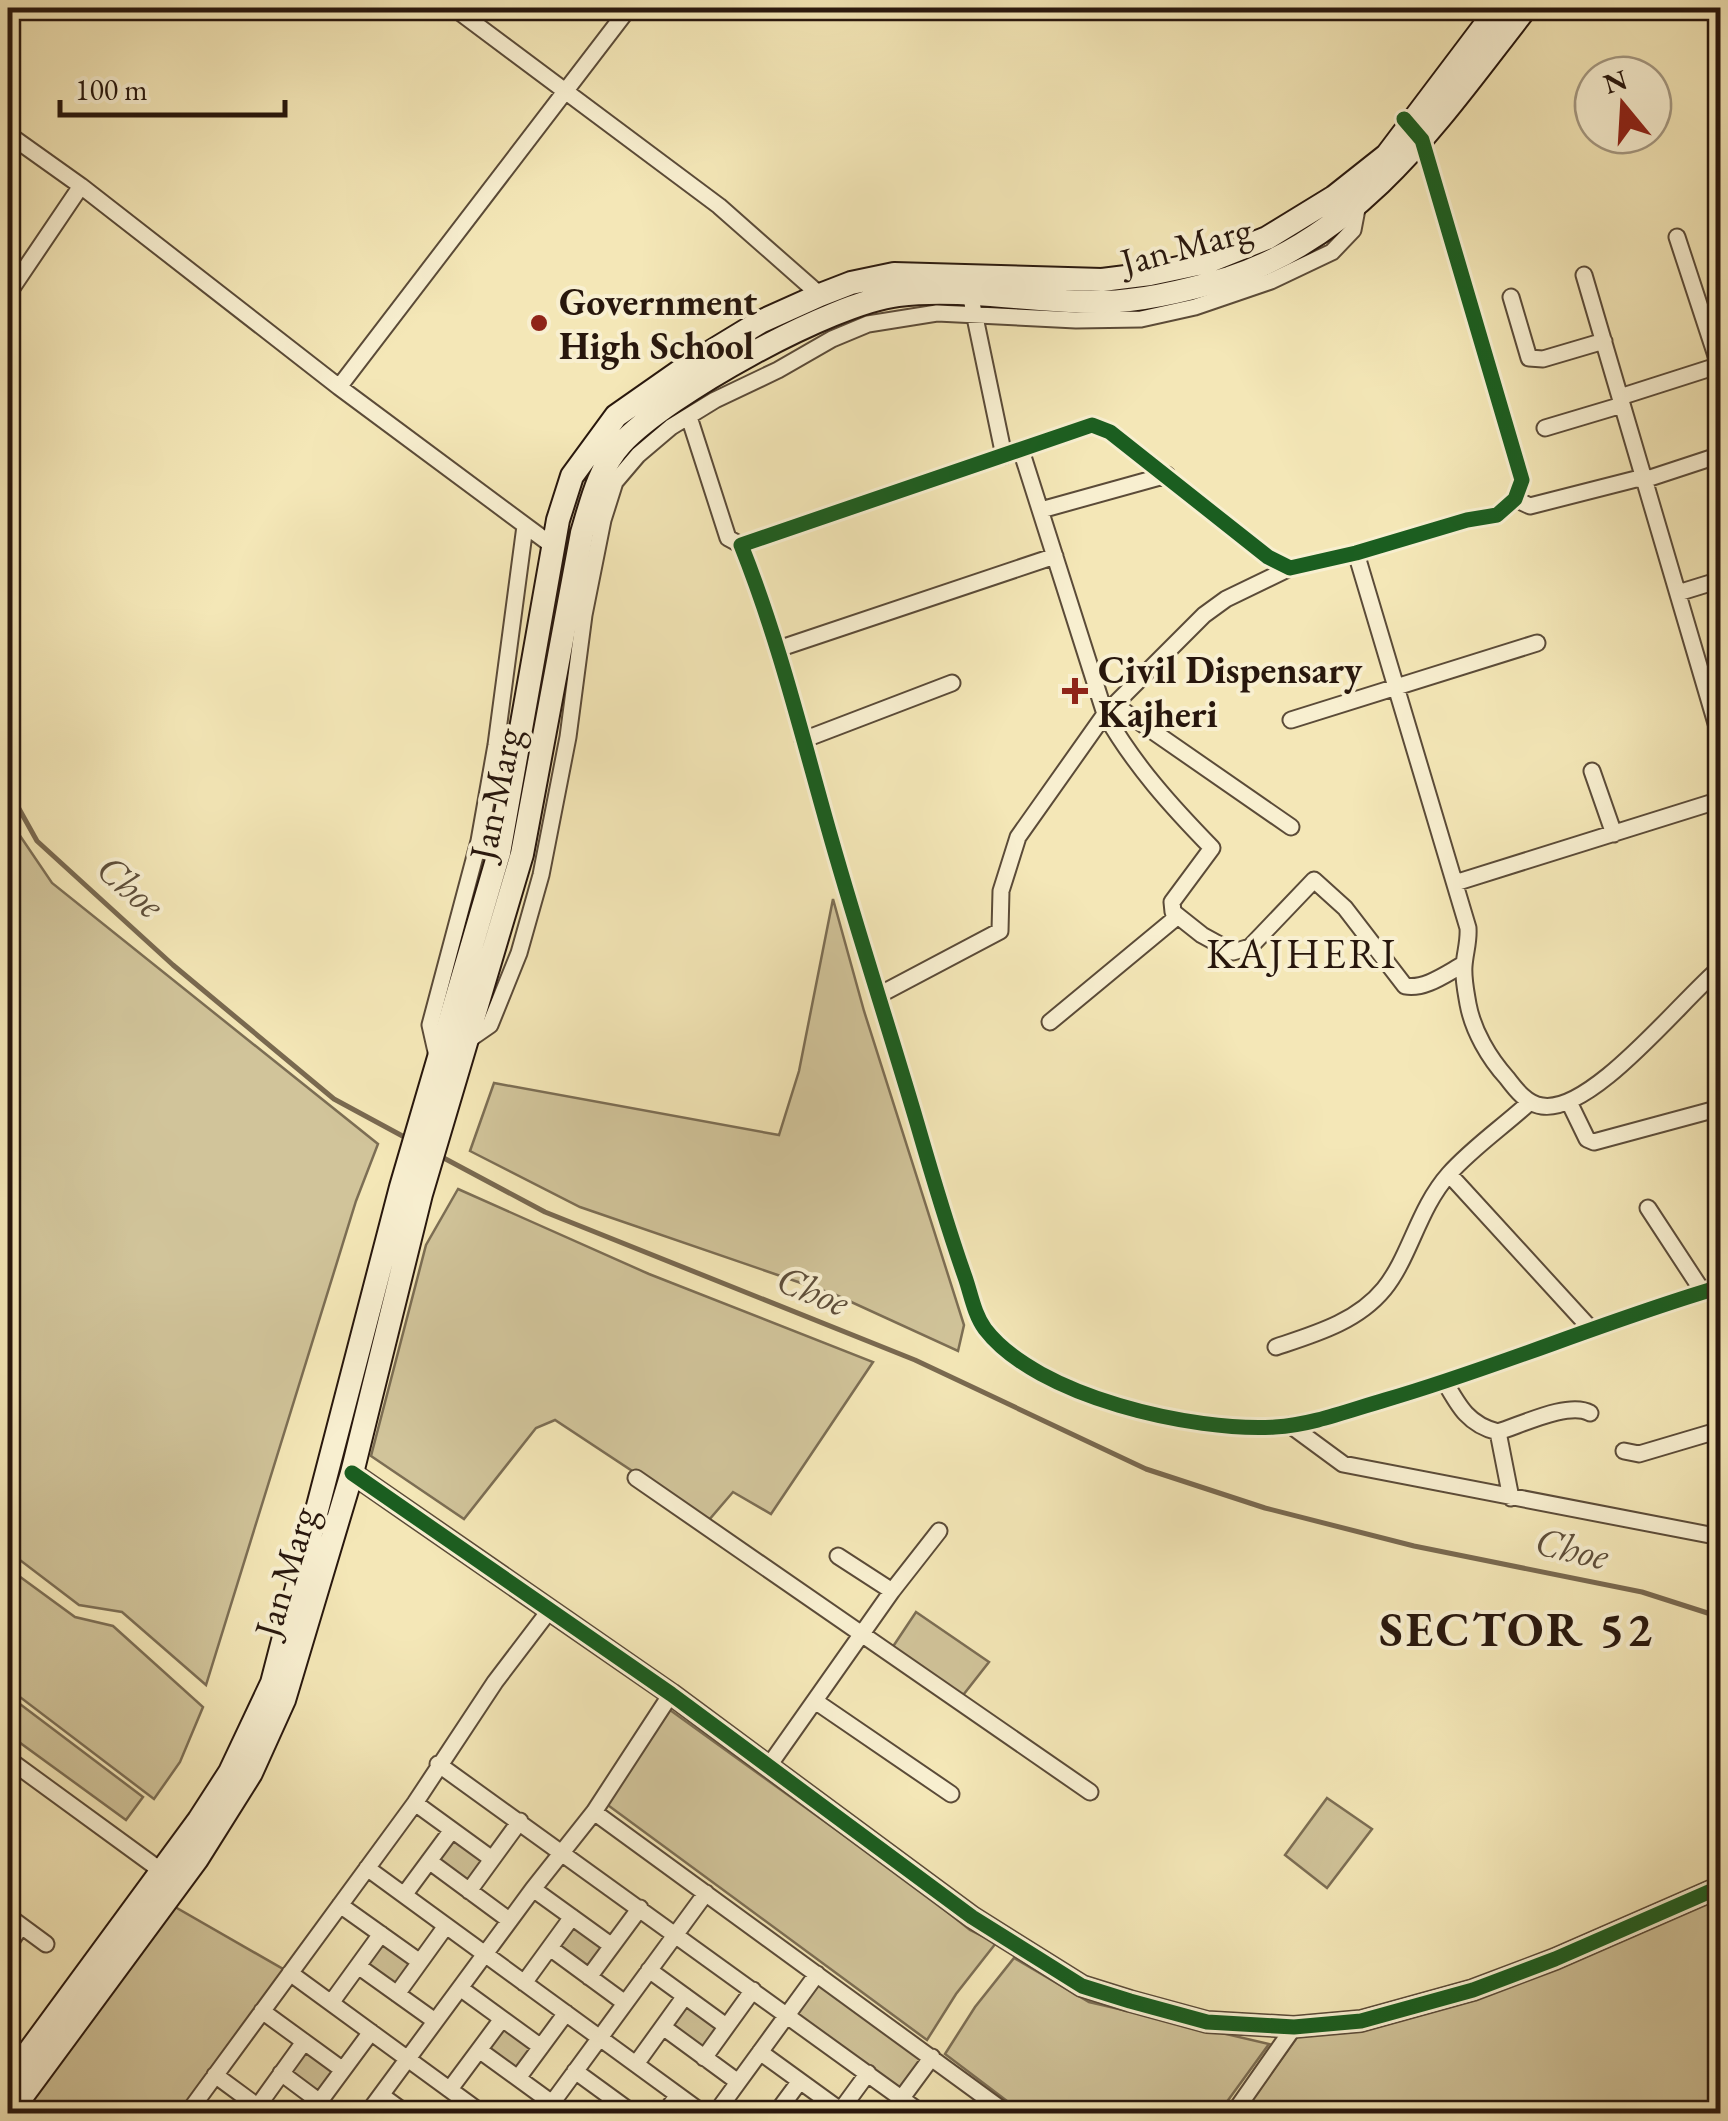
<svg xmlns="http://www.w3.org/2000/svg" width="1728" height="2121" font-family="'EB Garamond',serif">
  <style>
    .green { fill: #d1c49a; stroke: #7c6e54; stroke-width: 2.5 }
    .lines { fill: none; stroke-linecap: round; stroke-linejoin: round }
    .stream { stroke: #796950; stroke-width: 5 }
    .minor-casing { stroke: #5b4b38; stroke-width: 19 }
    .tertiary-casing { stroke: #5b4b38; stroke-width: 24 }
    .secondary-casing { stroke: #28170d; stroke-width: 26 }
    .minor { stroke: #f8efd0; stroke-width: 15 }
    .tertiary { stroke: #f8efd0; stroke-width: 20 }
    .secondary { stroke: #f8efd0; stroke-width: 22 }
    .cycleway-casing { stroke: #f8efd0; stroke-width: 21 }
    .cycleway { stroke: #1b5e20; stroke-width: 15 }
    .poi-dot { fill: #8f2418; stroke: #f8efd0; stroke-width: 4 }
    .labels { text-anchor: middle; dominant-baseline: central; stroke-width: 8; stroke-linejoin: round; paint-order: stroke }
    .street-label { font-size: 38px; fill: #28170d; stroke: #f8efd0 }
    .poi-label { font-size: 38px; font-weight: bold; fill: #28170d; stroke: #f8efd0; text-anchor: start }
    .water-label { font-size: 40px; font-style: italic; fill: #5e4e3a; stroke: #f8efd0 }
    .quarter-label { font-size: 42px; letter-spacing: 2.5px; fill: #28170d; stroke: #f8efd0 }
    .district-label { font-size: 48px; font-weight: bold; letter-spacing: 2.5px; fill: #28170d; stroke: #f8efd0 }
  </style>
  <rect width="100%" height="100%" fill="#f4e7b7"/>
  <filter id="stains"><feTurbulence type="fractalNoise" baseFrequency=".002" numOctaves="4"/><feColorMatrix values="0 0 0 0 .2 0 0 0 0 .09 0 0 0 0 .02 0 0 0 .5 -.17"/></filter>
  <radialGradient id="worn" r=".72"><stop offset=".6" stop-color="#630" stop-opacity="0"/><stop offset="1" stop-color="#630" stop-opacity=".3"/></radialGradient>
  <path class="green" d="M8 818 52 883 378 1144 356 1201 206 1685 122 1612 79 1605 8 1551Z
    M833 899 864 1011 964 1325 958 1351 836 1295 580 1207 470 1151 494 1083 779 1135 799 1071Z
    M458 1189 649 1274 873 1362 771 1514 733 1492 708 1521 555 1420 536 1428 464 1519 371 1456 426 1245Z
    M8 1568 75 1617 113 1626 203 1707 180 1762 154 1799 8 1688V1605L18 1592 8 1583Z
    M916 1612 989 1662 960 1699 892 1648Z
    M8 1695 143 1797 126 1820 8 1734Z
    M670 1710 920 1890 970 1930 996 1943 956 1994 927 2040 605 1803Z
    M1327 1798 1372 1829 1327 1888 1285 1855Z
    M454 1837 485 1860 467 1883 435 1860Z
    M1720 1893V2113L1242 2114 1303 2029 1390 2020Z
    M156 1896 290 1973 191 2113H8Z
    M573 1924 604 1948 587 1970 556 1947Z
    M383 1943 413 1964 396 1987 364 1965Z
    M1014 1958 1089 2002 1269 2044 1218 2114 1023 2113 945 2054 975 2007Z
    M817 1974 932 2057 901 2098 787 2015Z
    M687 2003 719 2027 702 2050 669 2026Z
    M503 2025 534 2049 516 2072 485 2049Z
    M306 2052 337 2070 319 2094 288 2072Z"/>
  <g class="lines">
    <path class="stream" d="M8 789 37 841 173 965 334 1099 408 1139
      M440 1156 545 1212 915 1360 1146 1469 1265 1508 1414 1546 1642 1592 1720 1617"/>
    <g class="minor-casing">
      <path id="minor" d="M454 8 719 206 820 295
        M1417 133 1422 140 1522 480 1515 499 1497 515 1467 520 1356 553 1290 568 1268 557 1110 432 1092 425 741 545C779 640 803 740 831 838 858 933 889 1028 917 1123 932 1175 947 1226 965 1277 971 1294 974 1314 985 1329 1037 1397 1194 1432 1275 1427 1312 1425 1350 1410 1385 1400 1499 1367 1607 1320 1720 1287
        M8 134 81 186
        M1677 237 1720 368
        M1584 275 1720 737
        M8 294 81 186 339 387 553 546
        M1511 297 1529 358 1543 359 1604 341
        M972 303 1004 456
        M339 387 629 8
        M1620 397 1720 365
        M689 417 728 538 741 545
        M1545 428 1622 405
        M1021 450 1105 714 1204 615 1226 599 1290 568
        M1515 499 1530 506 1636 479 1644 480 1720 455
        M1041 510 1167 475
        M1356 553 1468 928C1469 942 1465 952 1464 966 1463 979 1466 992 1468 1004 1473 1031 1489 1058 1507 1078 1516 1090 1527 1104 1542 1106 1592 1114 1682 999 1720 968
        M1678 593 1720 580
        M778 649 1055 556
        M1115 705 1291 827
        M1291 720 1537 643
        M803 740 952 683
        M1592 771 1614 834
        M1455 883 1720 800
        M879 995 1000 931 1001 891 1018 837 1105 714C1134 765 1171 806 1212 848L1172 902 1173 912 1202 935 1233 952 1250 947 1314 880 1345 908 1405 986C1425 990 1447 973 1464 964
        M1050 1022 1178 916
        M464 1043 490 1025 519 953 541 875 568 737 584 615 603 520 615 482 638 455 671 427 715 400 778 370 832 339 868 324 937 313 1076 320 1141 319 1195 307 1271 281 1332 252 1353 230 1358 204
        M437 1056 430 1025 479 841 496 745 525 526
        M1569 1102 1587 1139 1594 1142 1720 1108
        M1449 1174 1590 1328
        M1648 1208 1703 1292
        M1276 1347C1315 1334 1357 1322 1384 1289 1410 1257 1418 1209 1449 1174 1472 1148 1504 1126 1530 1102
        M1445 1382C1459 1407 1469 1425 1498 1432L1511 1498
        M1290 1425 1343 1464 1720 1537
        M1498 1432C1521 1425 1569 1401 1590 1413
        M1624 1451 1639 1454 1720 1430
        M636 1478 1090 1792
        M838 1556 892 1591
        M815 1701 951 1794
        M8 1759 167 1875
        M438 1764 923 2114
        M768 1767 892 1591 939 1531
        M415 1803 492 1859
        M594 1812 1008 2114
        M429 1861 509 1920
        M367 1868 704 2114
        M533 1889 612 1946
        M469 1891 520 1821
        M404 1895 452 1830
        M340 1905 420 1962
        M8 1916 46 1944
        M8 1946 21 1926
        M550 1948 625 2003
        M358 1966 435 2021
        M649 1970 726 2026
        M290 1973 483 2114
        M589 1977 640 1908
        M524 1983 572 1917
        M460 1988 541 2047
        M397 1994 446 1926
        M331 2003 381 1934
        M262 2011 343 2070
        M663 2027 738 2082
        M479 2050 552 2103
        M760 2052 800 2081 777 2112 779 2114
        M704 2058 753 1990
        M636 2064 685 1996
        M575 2071 634 2114
        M281 2073 336 2114
        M215 2075 268 2114
        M518 2078 566 2013
        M800 2081 840 2110
        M450 2089 502 2019
        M381 2095 407 2114
        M320 2101 371 2032
        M258 2106 304 2042
        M187 2114 415 1803 495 1682 549 1611
        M367 2114 533 1889 594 1812 671 1694
        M544 2114 706 1893
        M664 2114 678 2095
        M715 2114 817 1974
        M838 2114 868 2073
        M890 2114 932 2057
        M1233 2114 1294 2027"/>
    </g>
    <g class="tertiary-casing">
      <path id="tertiary" d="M352 1473 671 1694 972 1917 1082 1986 1130 2001 1207 2022 1294 2027 1361 2021 1473 1990 1555 1959 1720 1887"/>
    </g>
    <g class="secondary-casing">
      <path id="secondary" d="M8 2080 199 1820 230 1772 272 1683 401 1187 499 853 558 520 572 476 616 416 686 367 760 322 820 295 851 283 894 274 1102 280 1150 274 1207 262 1267 238 1334 197 1387 155 1498 8
        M9 2114 197 1859 251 1773 284 1700 352 1473 421 1194 522 854 582 533C591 503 599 468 621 444 667 394 831 303 898 295 966 287 1035 303 1103 302 1144 301 1189 290 1229 278 1365 233 1442 115 1526 8"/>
    </g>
    <use href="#minor" class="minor"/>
    <use href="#tertiary" class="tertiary"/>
    <use href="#secondary" class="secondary"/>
    <g class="cycleway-casing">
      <path id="cycleway" d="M1404 119 1422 140 1522 480 1515 499 1497 515 1467 520 1356 553 1290 568 1268 557 1110 432 1092 425 741 545C779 640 803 740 831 838 858 933 889 1028 917 1123 932 1175 947 1226 965 1277 971 1294 974 1314 985 1329 1037 1397 1194 1432 1275 1427 1312 1425 1350 1410 1385 1400 1499 1367 1607 1320 1720 1287
        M352 1473 671 1694 972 1917 1082 1986 1130 2001 1207 2022 1294 2027 1361 2021 1473 1990 1555 1959 1720 1887"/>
    </g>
    <use href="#cycleway" class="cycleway"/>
  </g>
  <g class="poi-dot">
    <circle cx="539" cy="323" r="10"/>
    <path d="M1070 676h10v10h10v10h-10v10h-10v-10h-10v-10h10z"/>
  </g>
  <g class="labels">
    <g class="street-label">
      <text transform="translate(1186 245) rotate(-15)">Jan Marg</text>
      <text transform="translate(495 794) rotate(-78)">Jan Marg</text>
      <text transform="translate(285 1572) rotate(-73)">Jan Marg</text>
    </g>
    <g class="poi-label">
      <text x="559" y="301">Government<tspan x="559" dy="44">High School</tspan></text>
      <text x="1098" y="669">Civil Dispensary<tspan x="1098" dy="44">Kajheri</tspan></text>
    </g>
    <g class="water-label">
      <text transform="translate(131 886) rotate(41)">Choe</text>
      <text transform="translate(813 1290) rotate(22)">Choe</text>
      <text transform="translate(1572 1548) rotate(13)">Choe</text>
    </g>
    <g class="quarter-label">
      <text x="1302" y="953">KAJHERI</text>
    </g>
    <g class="district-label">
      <text x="1517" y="1629">SECTOR 52</text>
    </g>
  </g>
  <rect width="1728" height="2121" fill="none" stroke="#f4e7b7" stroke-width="40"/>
  <rect x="10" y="10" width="1708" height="2101" fill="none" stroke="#28170d" stroke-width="5"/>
  <rect x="20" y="20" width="1688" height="2081" fill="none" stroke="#28170d" stroke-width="2.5"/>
  <g transform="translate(1623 105) rotate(342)"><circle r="48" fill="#f8efd0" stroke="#a59982" stroke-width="2.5"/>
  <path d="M0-8L18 38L0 25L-18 38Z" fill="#8f2418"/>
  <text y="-15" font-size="28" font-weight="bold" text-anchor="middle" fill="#28170d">N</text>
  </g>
  <path d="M60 100v15h225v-15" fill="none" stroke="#28170d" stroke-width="5"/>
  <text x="75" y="100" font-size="30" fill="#28170d" stroke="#f8efd0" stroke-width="8" paint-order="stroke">100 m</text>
  <rect width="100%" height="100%" filter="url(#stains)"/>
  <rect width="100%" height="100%" fill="url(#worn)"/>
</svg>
